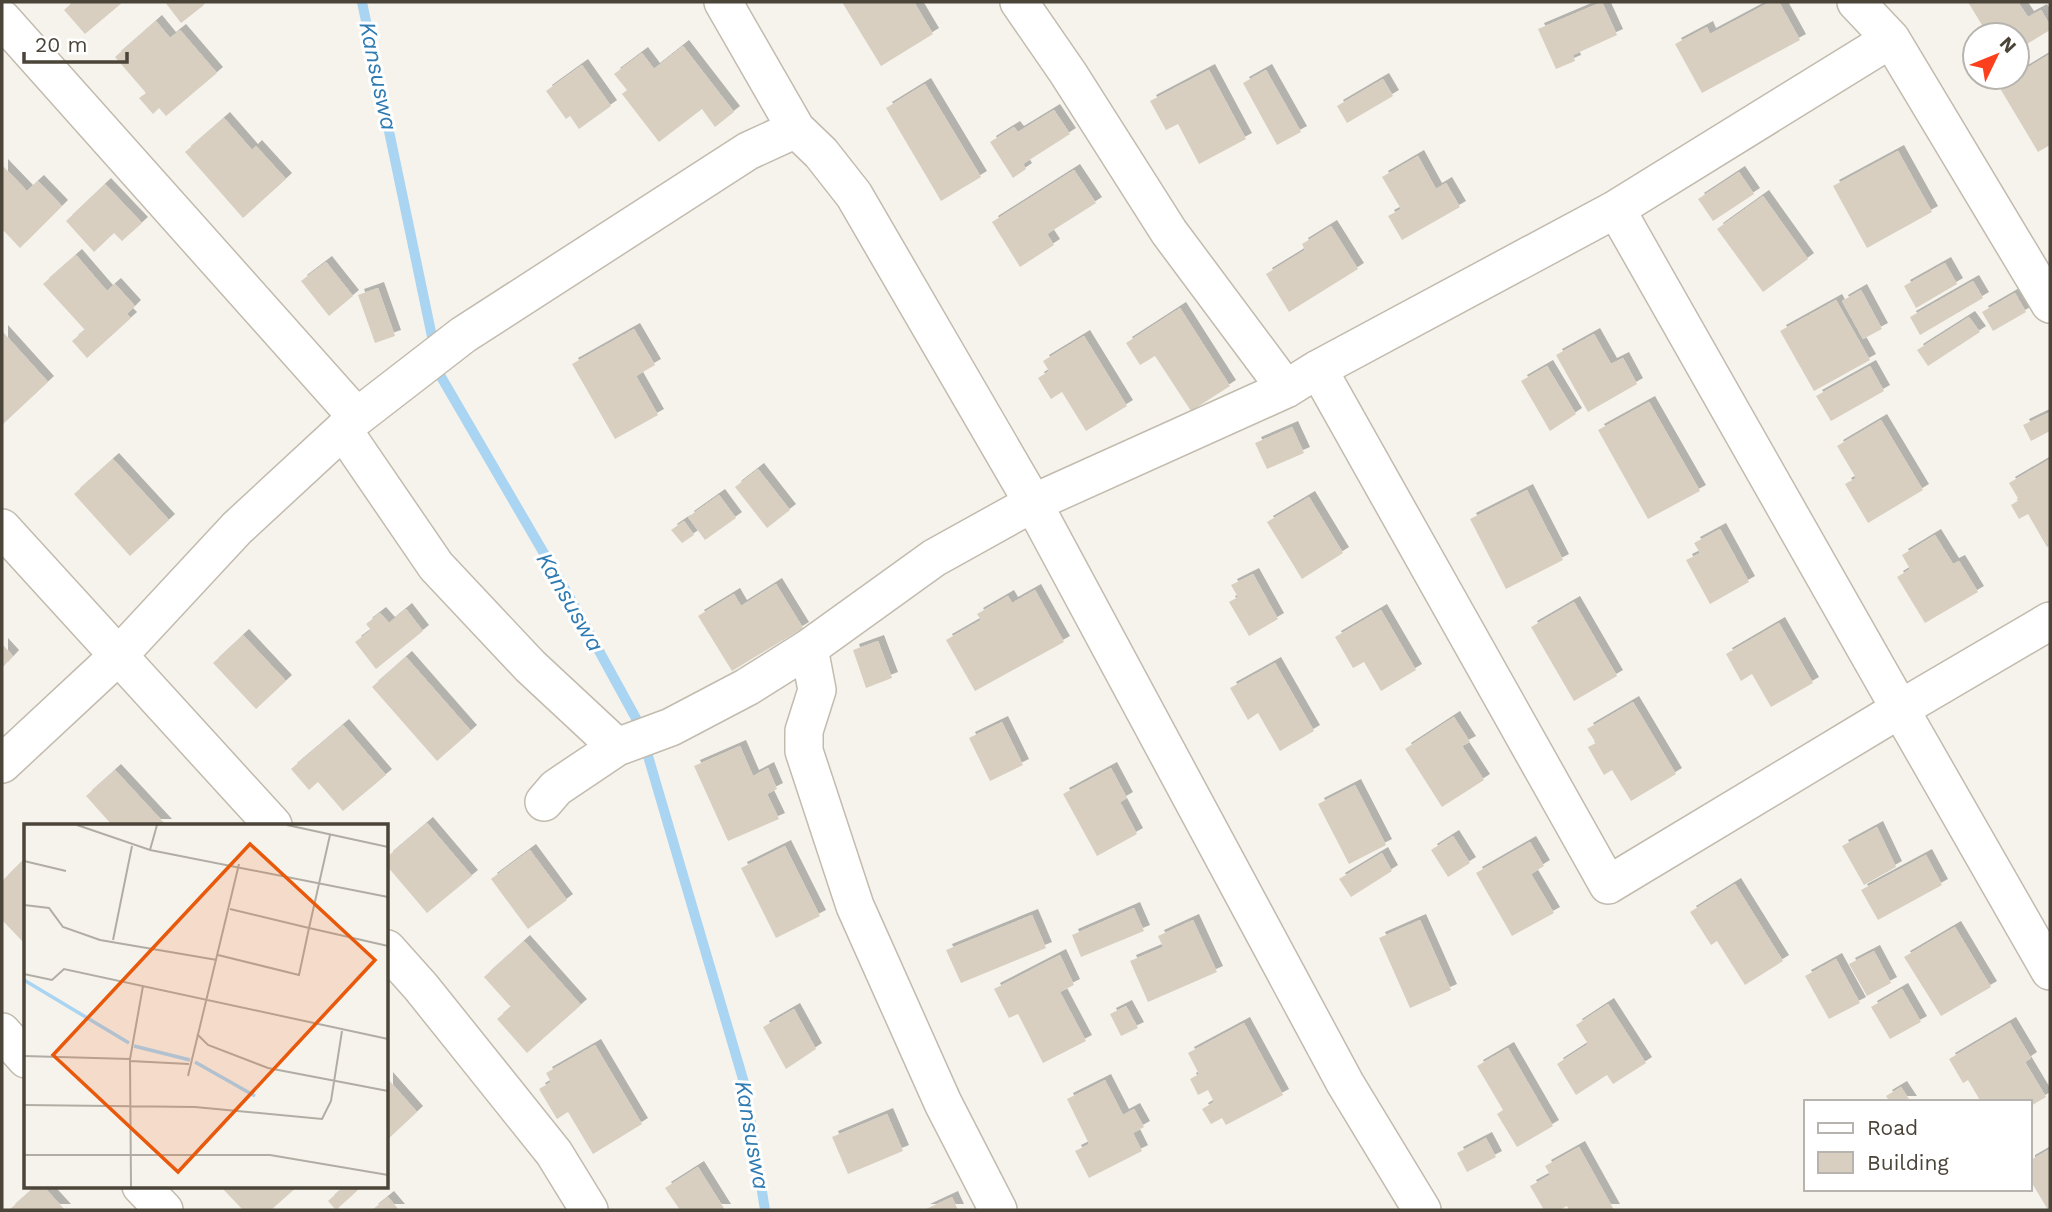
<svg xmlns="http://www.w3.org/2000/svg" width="2052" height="1212" font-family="'Work Sans',sans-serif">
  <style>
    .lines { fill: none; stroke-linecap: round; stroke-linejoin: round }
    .stream { stroke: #a9d4f2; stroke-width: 10 }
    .building { fill: #d8cfc1; filter: url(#shadow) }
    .minor-casing { stroke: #c2bbae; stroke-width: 40 }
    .minor { stroke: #fff; stroke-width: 37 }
    .labels { text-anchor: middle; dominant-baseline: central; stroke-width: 6; stroke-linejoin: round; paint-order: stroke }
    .water-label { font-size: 23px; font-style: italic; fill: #2e7ab2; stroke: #fff }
    .inset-river { fill: none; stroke: #a9d4f2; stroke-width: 3.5 }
    .inset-road { fill: none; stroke: #b2ada4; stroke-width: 2 }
    .view { fill: #e8590c; fill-opacity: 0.15; stroke: #e8590c; stroke-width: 3.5 }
    .inset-edge { fill: none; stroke: #4b4439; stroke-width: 3.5 }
  </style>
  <defs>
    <filter id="shadow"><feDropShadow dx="6" dy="-6" stdDeviation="0" flood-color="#0004"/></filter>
  </defs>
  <rect width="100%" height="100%" fill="#f6f3ec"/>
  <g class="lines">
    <path class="stream" d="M362 2 440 375 570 598 638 722 745 1086 765 1210"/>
  </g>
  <path class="building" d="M73 2H123L85 34 64 10Z
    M165 2H202L204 5 181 23Z
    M842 2H914L933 34 881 66Z
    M1602 2 1617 35 1573 55 1575 61 1556 69 1538 29Z
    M1770 2H1779L1800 40 1702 93 1675 44 1707 27 1710 34Z
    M1968 2H2018L2028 17 2041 10 2050 25V30L2017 50V35H1988Z
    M156 21 170 38 180 30 217 73 166 116 159 108 153 114 139 98 146 93 115 57Z
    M683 46 734 112 715 127 702 109 659 142 622 94 627 90 614 74 642 53 654 69Z
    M2050 54V145L2038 152 1998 85 2012 77H2017V74Z
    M582 65 611 106 579 129 570 116 566 119 546 91Z
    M1209 70 1246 139 1199 164 1178 124 1166 130 1150 101Z
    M1266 70 1301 132 1277 145 1243 83Z
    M1383 79 1393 96 1347 123 1337 106Z
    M925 84 981 177 941 201 886 108Z
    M1054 110 1070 134 1023 164 1026 169 1013 178 990 142 1014 127 1018 132Z
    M224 118 252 150 256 146 286 179 243 218 185 152Z
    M1898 151 1932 212 1867 248 1833 186Z
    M1418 156 1436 189 1446 183 1460 207 1402 240 1388 216 1401 209 1382 177Z
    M2 165 27 191 38 181 62 206 20 248 2 229Z
    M1074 170 1096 203 1047 234 1054 245 1020 267 992 222Z
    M1739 172 1754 194 1713 221 1698 199Z
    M105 184 142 223 122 241 114 233 94 252 66 221Z
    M1763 196 1808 259 1763 292 1717 229Z
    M1331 226 1358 269 1289 312 1266 274 1305 250 1302 244Z
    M76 255 107 291 115 284 135 306 127 314 131 318 87 358 72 341 85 330 43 284Z
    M326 262 353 296 329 316 301 281Z
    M1945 263 1957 284 1916 308 1904 286Z
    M1973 281 1983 298 1920 335 1910 317Z
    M378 288 395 336 375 343 358 295Z
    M1861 290 1882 329 1863 339 1842 301Z
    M2015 293 2026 312 1993 331 1982 312Z
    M1836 300 1870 360 1814 391 1780 331Z
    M1180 308 1230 386 1191 411 1155 356 1140 365 1126 343Z
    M1969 317 1980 332 1928 366 1917 350Z
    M634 329 655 365 636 376 658 415 615 439 572 364Z
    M2 331 48 382 2 425Z
    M1594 334 1611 364 1623 358 1637 384 1588 412 1556 355Z
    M1084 336 1127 406 1086 431 1062 392 1051 399 1038 378 1049 371 1043 361Z
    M1547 366 1576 414 1550 431 1521 381Z
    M1870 366 1884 391 1831 421 1816 396Z
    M1649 402 1700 491 1648 519 1598 430Z
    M2050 412V431L2031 441 2023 425Z
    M1881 420 1923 490 1868 523 1845 484 1856 478 1837 446Z
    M1292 427 1304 453 1267 469 1255 443Z
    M113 459 169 520 130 556 74 494Z
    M2050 459V545L2047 547 2028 514 2019 519 2011 505 2019 500 2009 483Z
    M758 469 790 510 767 528 735 487Z
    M1527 490 1563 560 1506 589 1470 519Z
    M719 495 736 518 705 540 688 517Z
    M1309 497 1343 553 1302 579 1267 522Z
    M684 521 694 535 682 543 671 530Z
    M1720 529 1749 582 1710 604 1686 560 1700 553 1694 543Z
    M1935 535 1953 564 1959 561 1978 592 1925 623 1897 577 1910 569 1902 555Z
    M1253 574 1278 619 1249 636 1229 602 1238 597 1231 585Z
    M776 584 803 628 732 671 698 616 734 594 741 606Z
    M1035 590 1064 642 975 691 946 640 981 620 977 614 1008 596 1012 603Z
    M1574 602 1617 676 1574 701 1531 627Z
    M406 609 423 631 376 669 355 642 371 630 366 624 380 613 389 623Z
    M1381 610 1416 670 1381 691 1364 662 1353 668 1335 637Z
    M1779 623 1813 683 1771 707 1752 674 1741 681 1726 654Z
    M243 635 286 681 256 709 213 663Z
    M878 641 892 678 866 688 853 650Z
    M2 644 13 656 2 668Z
    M406 657 471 731 437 761 372 687Z
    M1275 663 1314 731 1280 751 1258 713 1248 720 1230 688Z
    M1633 702 1676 774 1631 801 1612 770 1604 775 1588 747 1596 743 1587 729Z
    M1454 717 1470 742 1462 746 1484 780 1442 807 1405 749Z
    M1002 722 1023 765 990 781 969 738Z
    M343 725 386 775 343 811 318 782 309 790 291 769Z
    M740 746 753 776 768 768 777 789 767 794 779 819 728 841 694 766Z
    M1111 768 1127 798 1120 802 1137 834 1097 856 1063 794Z
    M115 770 166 825H112L86 796Z
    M1355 785 1386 845 1349 864 1318 804Z
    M427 823 472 876 427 913 387 866V857Z
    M1877 827 1896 867 1864 885 1842 846Z
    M1453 836 1470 863 1448 877 1431 850Z
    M1530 842 1544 866 1531 874 1554 913 1512 936 1476 873Z
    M785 846 820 916 776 938 741 868Z
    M530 850 567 900 528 929 491 879Z
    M1382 853 1392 871 1351 897 1339 879Z
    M1926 855 1942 885 1878 920 1861 890Z
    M22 861 26 865 25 944 2 920V881Z
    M1735 884 1783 961 1745 985 1717 941 1711 945 1690 912Z
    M1134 908 1144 931 1081 957 1072 935Z
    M1032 915 1046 948 961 983 946 950Z
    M1193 920 1217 972 1148 1002 1130 961 1163 947 1158 936Z
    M1420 920 1451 990 1410 1008 1379 938Z
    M1955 927 1991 987 1941 1016 1904 957Z
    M524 941 581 1005 527 1053 497 1019 511 1007 484 977Z
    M1874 951 1891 983 1867 996 1849 964Z
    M1060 955 1074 985 1060 992 1086 1041 1043 1063 1018 1014 1009 1018 994 989Z
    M1836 959 1860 1003 1829 1019 1805 976Z
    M1902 989 1921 1022 1890 1039 1871 1007Z
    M1608 1004 1646 1063 1613 1084 1607 1075 1576 1095 1557 1064 1588 1044 1576 1025Z
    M1126 1006 1138 1028 1121 1036 1110 1014Z
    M794 1009 816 1049 786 1069 763 1027Z
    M1244 1023 1283 1095 1226 1125 1222 1118 1211 1124 1202 1109 1214 1102 1208 1090 1198 1095 1190 1079 1199 1074 1188 1053Z
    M2010 1023 2031 1058 2025 1062 2046 1097 2029 1107V1102H1981L1968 1080 1963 1083 1949 1059Z
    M595 1045 642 1124 593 1154 568 1112 557 1119 539 1089 551 1082 546 1073Z
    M1508 1048 1553 1126 1517 1147 1497 1114 1503 1110 1477 1066Z
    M387 1078 417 1112 387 1140Z
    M1105 1080 1123 1115 1134 1109 1144 1127 1133 1133 1142 1151 1089 1178 1075 1151 1089 1144 1067 1099Z
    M1901 1087 1911 1102H1890L1886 1096Z
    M887 1114 903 1151 848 1174 832 1137Z
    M1486 1138 1496 1157 1467 1172 1457 1153Z
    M1579 1147 1614 1210H1569L1567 1206 1559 1210H1544L1530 1186 1550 1175 1545 1166Z
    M2050 1149V1210H2048L2029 1178V1161Z
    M698 1167 725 1210H680L665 1188Z
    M36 1186H43L65 1210H9Z
    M220 1186H298L271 1210H243Z
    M345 1186H352L357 1191 336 1210 328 1201Z
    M388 1197 399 1210H372Z
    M952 1197 958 1210H924Z"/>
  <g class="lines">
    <g class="minor-casing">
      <path id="minor" d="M723 2 796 129 821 153 854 195 1033 503 1345 1083 1422 1210
        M1019 2 1068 73 1169 232 1286 389
        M1856 2 1891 39 2050 304
        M2 19 357 417
        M1318 369 1608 885 1900 709 1616 209
        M343 430 436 566 530 666 617 747
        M2 528 273 825
        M2050 621 1900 709 2050 971
        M809 648 817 690 804 731V751L855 906 943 1103 998 1210
        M2 764 118 656 237 528 357 417 463 335 748 151 796 129
        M544 802 556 788 617 747 671 727 747 687 809 648 934 558 1033 503 1286 389 1318 369 1616 209 1891 39
        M387 949 421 987 554 1153 589 1210
        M2 1032 26 1059
        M141 1186 164 1210"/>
    </g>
    <use href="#minor" class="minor"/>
  </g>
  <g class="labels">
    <g class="water-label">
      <text transform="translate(378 76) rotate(78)">Kansuswa</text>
      <text transform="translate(570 602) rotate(60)">Kansuswa</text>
      <text transform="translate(752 1135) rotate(80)">Kansuswa</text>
    </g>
  </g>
  <g transform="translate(24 824)">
    <rect width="364" height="364" fill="#f6f3ec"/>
    <path class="inset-river" d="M0 156 105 219M110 222 166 236M171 238 231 272"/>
    <path class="inset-road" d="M53 1 126 26 133 1M263 1 364 23M306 11 285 104 364 122M126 26 364 73M0 37 42 47M0 81 25 84 39 103 76 116 193 136M89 116 108 22M194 131 275 151 285 104 206 85M0 150 28 156 40 145 364 215M173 210 184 221 244 244 364 267M0 232 106 235M106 237 165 240M164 252 215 40M0 281 171 283 298 295 307 277 318 207M0 331H246L364 351M107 363 106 235 119 162"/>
    <path class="view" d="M226 20 351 136 154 348 29 231Z"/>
    <rect width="364" height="364" class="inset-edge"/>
  </g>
  <rect width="2052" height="1212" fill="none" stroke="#4b4439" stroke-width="7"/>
  <rect x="1804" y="1100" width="228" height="91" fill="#ffffff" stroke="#b7b4b0" stroke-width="2"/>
  <rect x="1818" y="1123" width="35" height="10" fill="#ffffff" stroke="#b7b4b0" stroke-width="2"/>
  <text x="1867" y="1135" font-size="21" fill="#4b4439">Road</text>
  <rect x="1818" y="1152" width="35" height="21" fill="#d8cfc1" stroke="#b7b4b0" stroke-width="2"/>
  <text x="1867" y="1170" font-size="21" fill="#4b4439">Building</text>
  <g transform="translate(1996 56) rotate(47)"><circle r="33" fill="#ffffff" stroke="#b7b4b0" stroke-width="2"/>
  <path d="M0-5L12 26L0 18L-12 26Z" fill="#fc3f1d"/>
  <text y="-10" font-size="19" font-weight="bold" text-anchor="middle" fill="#4b4439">N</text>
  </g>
  <path d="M24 52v10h103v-10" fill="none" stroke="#4b4439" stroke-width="3.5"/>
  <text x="35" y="52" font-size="21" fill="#4b4439" stroke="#ffffff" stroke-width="5" paint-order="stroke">20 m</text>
</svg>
